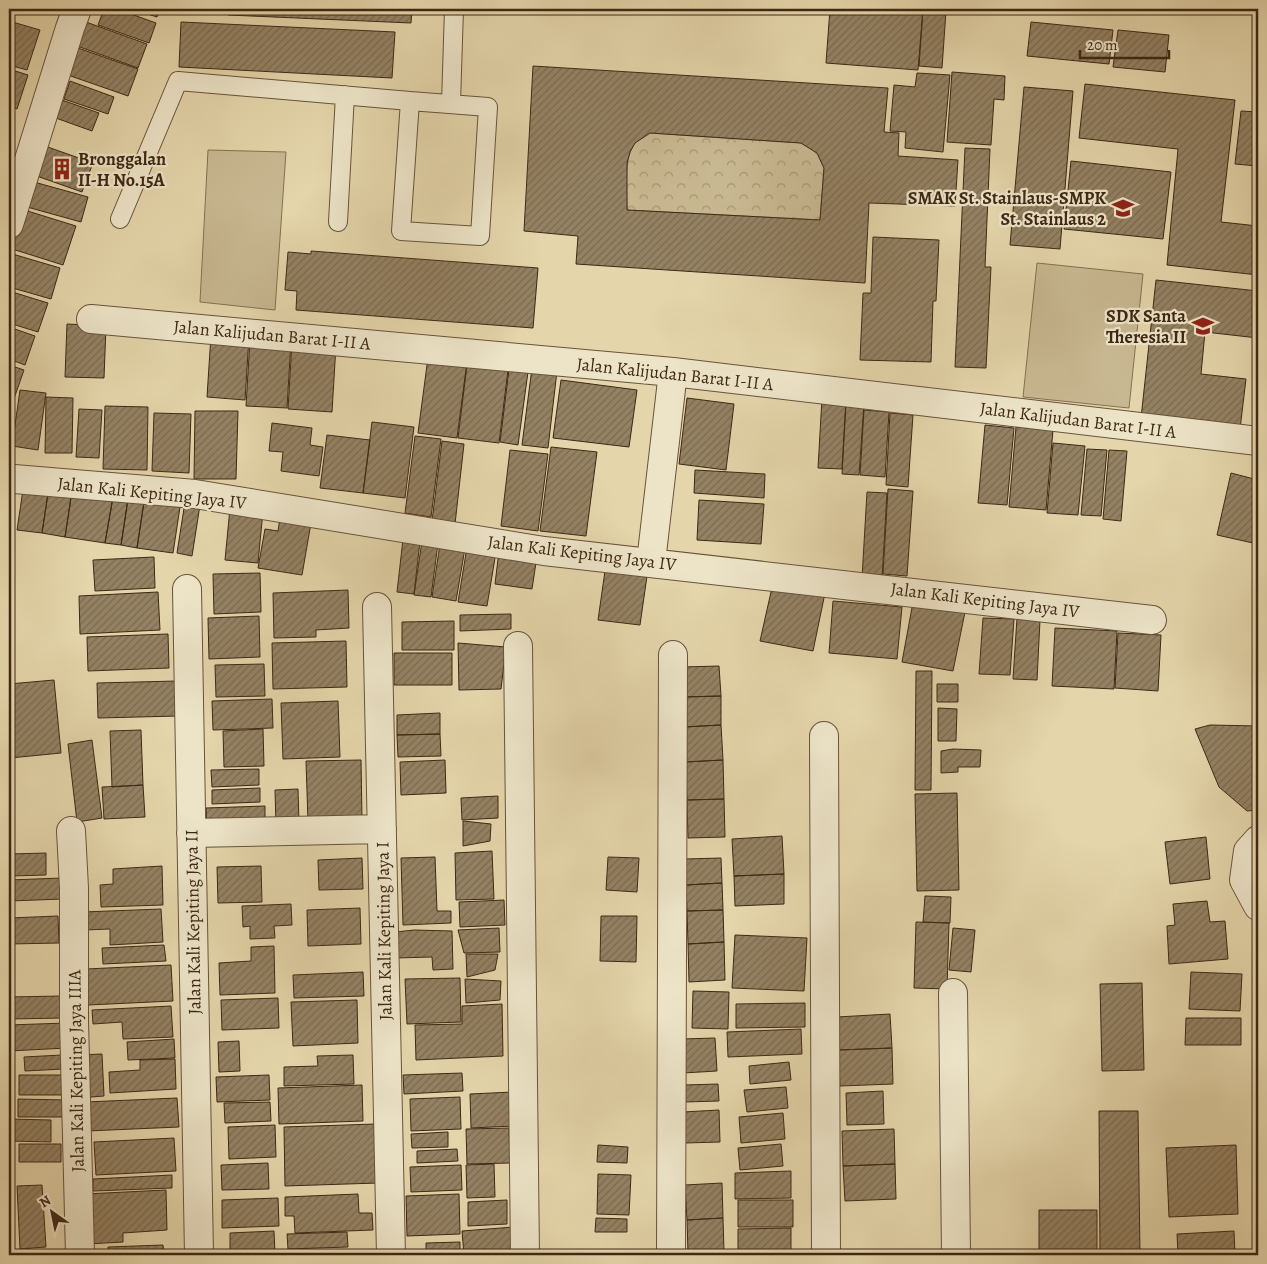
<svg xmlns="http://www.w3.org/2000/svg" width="1267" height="1264" font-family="Alegreya,serif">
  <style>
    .grass { fill: #c8b891; stroke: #837054 }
    .park { fill: url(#park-crowns); stroke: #837054 }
    .building { fill: url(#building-hatch); stroke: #3e2816; fill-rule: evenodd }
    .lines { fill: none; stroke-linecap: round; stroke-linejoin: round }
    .lane-casing { stroke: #68533b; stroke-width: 20 }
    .street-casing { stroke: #68533b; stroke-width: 30 }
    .lane { stroke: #ede4c8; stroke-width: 18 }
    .street { stroke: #ede4c8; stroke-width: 28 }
    .labels { text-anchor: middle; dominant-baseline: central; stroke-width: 4.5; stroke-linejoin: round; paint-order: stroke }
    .poi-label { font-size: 18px; font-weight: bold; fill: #3e2816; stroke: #ede4c8; text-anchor: end }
    .street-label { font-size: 18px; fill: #3e2816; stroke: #ede4c8 }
  </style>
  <defs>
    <pattern id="park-crowns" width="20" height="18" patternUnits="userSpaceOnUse" patternTransform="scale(1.25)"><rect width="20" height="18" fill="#c8b891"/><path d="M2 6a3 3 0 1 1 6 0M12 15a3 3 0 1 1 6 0" fill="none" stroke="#a49675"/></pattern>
    <pattern id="building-hatch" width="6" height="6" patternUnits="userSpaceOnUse" patternTransform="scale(1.25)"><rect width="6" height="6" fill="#948263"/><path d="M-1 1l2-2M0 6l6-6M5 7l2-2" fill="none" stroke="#7a6a51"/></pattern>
  </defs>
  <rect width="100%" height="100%" fill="#e4d5aa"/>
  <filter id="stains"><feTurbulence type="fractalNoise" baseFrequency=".004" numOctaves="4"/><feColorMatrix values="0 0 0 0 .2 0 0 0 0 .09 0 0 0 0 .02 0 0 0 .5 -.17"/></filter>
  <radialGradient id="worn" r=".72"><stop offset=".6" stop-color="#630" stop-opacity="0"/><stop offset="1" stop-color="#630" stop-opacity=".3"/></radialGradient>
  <path class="grass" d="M208 150 286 152 275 310 200 302Z
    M1037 263 1143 274 1129 408 1023 397Z"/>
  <path class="park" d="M650 133 801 143 817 153 824 168 820 220 627 210C627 192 623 155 636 142 640 139 646 136 650 133Z"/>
  <path class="building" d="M104 9H117L156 23 149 43 98 25Z
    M132 9H160L157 17Z
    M228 9H412L411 23 228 15Z
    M830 9H923L918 70 826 63Z
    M923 10 946 11 942 68 919 66Z
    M9 21 40 30 27 70 9 65Z
    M86 22 147 44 138 68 77 46Z
    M181 22 395 32 392 78 179 67Z
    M1031 22 1113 30 1109 64 1027 56Z
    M1118 30 1169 35 1165 72 1113 67Z
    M75 47 138 69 128 96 65 74Z
    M533 66 888 88 884 132 899 133 898 156 958 160 955 206 869 203 865 283 576 264 578 236 524 231ZM650 133 801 143 817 153 824 168 820 220 627 210V163L630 152 635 143Z
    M9 69 28 75 17 109 9 106Z
    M952 72 1005 76 1004 100 994 99 991 145 947 142Z
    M917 73 950 75 943 152 905 148 906 132 890 131 894 85 915 87Z
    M70 81 114 97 108 114 64 99Z
    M1085 84 1235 100 1221 222 1258 226V275L1167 265 1178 149 1079 138Z
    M1024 87 1073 91 1060 249 1010 245Z
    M59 99 99 113 92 131 53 117Z
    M1241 111 1258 112V166L1235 164Z
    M42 145 93 163 82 192 31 174Z
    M965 148 990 149 985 267H991L986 368 955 367Z
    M1071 161 1171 172 1163 239 1064 229Z
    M34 182 88 197 81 222 27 207Z
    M21 209 76 226 63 265 9 248Z
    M873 237 939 240 936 301H933L931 362 860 360 863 293H871Z
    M311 251 538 268 533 328 296 310 297 291 285 290 288 252 311 254Z
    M9 253 60 268 51 299 9 287Z
    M1156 280 1258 291V338L1205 332 1201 374 1246 379 1240 429 1141 418Z
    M9 291 48 303 38 332 9 323Z
    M67 324 106 326 104 378 65 377Z
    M9 327 35 336 25 365 9 359Z
    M211 335 249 337 245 400 207 397Z
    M250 339 291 341 287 408 246 406Z
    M292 342 336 345 332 412 288 409Z
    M429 350 468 354 457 438 418 433Z
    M9 365 24 370 10 410 9 409Z
    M467 365 508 370 499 443 458 438Z
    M532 368 557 371 548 448 522 445Z
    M509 369 528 372 518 445 500 442Z
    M561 380 637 390 629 447 553 438Z
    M20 390 46 393 38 450 12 446Z
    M46 397 73 398 72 453H45Z
    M687 398 734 404 726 470 679 464Z
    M822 398 846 400 842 469 818 468Z
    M846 403 864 404 859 475 842 474Z
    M105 406 148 407 147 470 103 469Z
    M79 409 102 410 99 458 76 457Z
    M864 410 889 412 885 477 860 475Z
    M195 411H238L236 479H194Z
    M154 413 191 414 189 473 152 471Z
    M890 413 913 415 908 487 886 485Z
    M372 422 414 427 405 498 363 493Z
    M272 423 312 428 310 445 323 447 319 476 281 471 283 452 269 451Z
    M985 425 1014 428 1007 505 978 503Z
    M1016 427 1053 430 1046 510 1009 507Z
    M327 435 370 440 363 493 320 488Z
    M415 436 441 439 431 517 405 513Z
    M442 441 464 444 455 524 432 521Z
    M1053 443 1085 446 1078 515 1047 513Z
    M551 447 597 452 586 536 540 531Z
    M1087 449 1107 450 1101 516 1081 515Z
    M510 450 548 454 538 531 501 526Z
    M1109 450 1127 451 1121 521 1103 519Z
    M695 470 765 474 764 498 694 493Z
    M1231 473 1258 480V519L1253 543 1217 535Z
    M24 483 49 487 42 533 17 530Z
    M49 487 72 491 65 537 42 533Z
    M888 489 913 491 907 576 883 574Z
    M72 491 113 497 105 543 65 537Z
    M867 492 887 493 882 579 862 578Z
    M113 497 128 499 121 545 105 543Z
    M128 499 144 502 137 548 121 545Z
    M699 500 764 504 761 544 697 540Z
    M144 502 180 507 173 553 137 548Z
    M185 502 200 505 192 556 177 553Z
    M230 508 263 511 258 563 225 560Z
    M280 518 311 523 302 575 258 568 265 529 278 531Z
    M403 539 420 541 414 594 397 592Z
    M422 541 438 543 431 597 414 595Z
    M468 541 497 546 487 606 458 602Z
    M440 544 465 548 456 601 432 597Z
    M499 551 537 556 532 589 495 584Z
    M154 557 155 588 95 591 93 560Z
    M605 571 647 576 640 625 598 620Z
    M260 573 261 612 214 614 213 574Z
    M773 583 825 593 813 651 760 641Z
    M348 590 349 628 316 630V637L274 638 273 593Z
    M158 592 160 630 80 634 79 596Z
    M833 601 902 607 897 659 829 653Z
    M913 602 965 612 953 671 902 662Z
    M511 614V629L460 631V615Z
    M259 616 260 657 209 659 208 618Z
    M983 618 1014 619 1010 675 979 674Z
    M1017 618 1040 620 1037 680 1013 679Z
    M454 621V650H402V622Z
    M1055 628 1117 631 1114 689 1052 686Z
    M1118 633 1161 635 1158 691 1115 688Z
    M168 634 169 668 88 671 87 637Z
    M346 641 347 687 273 689 272 643Z
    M458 643 506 647 501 689 459 690Z
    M394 653H452V685H394Z
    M264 664 265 696 216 697 215 665Z
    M719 666 721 696 683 697V667Z
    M916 671H932L931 790H915Z
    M54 680 61 753 10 758 9 684Z
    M177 681 178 716 98 718 97 683Z
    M937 684H958V702H937Z
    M721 696V725L684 727 683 697Z
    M272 699 273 728 213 730 212 701Z
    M338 701 340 757 283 759 281 703Z
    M938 708 957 709 956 741H938Z
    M440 713V734L397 735V715Z
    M721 725 723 760 685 762 684 727Z
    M1210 725 1258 726V810L1247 811 1219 787 1195 729Z
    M263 729 264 766 224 767 223 731Z
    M141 730 143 785 112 787 110 731Z
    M440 734 441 756 398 757 397 735Z
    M92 740 102 818 77 822 68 744Z
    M953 749 981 750 980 767H958V772L941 773V751Z
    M361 760 362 820 308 822 306 761Z
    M445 760 446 793 401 795 400 762Z
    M723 760 724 799 687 800 685 762Z
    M259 769V785L212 787 211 770Z
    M143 785 145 817 104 819 102 787Z
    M260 788V802L212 804V790Z
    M298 789 299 824 276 825 275 790Z
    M957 793 959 890 917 891 915 794Z
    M498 796V818L462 820 461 798Z
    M724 799 725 837 688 838 687 800Z
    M265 806V829L207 831 206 808Z
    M463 821 491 824 490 841 463 846Z
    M782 836 784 874 734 876 732 839Z
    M1206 837 1210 879 1170 884 1165 842Z
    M492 851 494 899 456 900 455 853Z
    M46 853V875L11 876 10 854Z
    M435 857 437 911H451V923L403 925 401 858Z
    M608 857 639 858 637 892 606 890Z
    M362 858 363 889 319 890 318 860Z
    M721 858 722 883 686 885 685 859Z
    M162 866 163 905 101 907 100 885 113 884V869Z
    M261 866 262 902 218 903 217 867Z
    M784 874V904L735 906 734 876Z
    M62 878V899L10 901 9 880Z
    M722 883 723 910 687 911 686 885Z
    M925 896 951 897 950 923 923 922Z
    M504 900 505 925 460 927 459 902Z
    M1207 901 1210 922 1225 921 1228 959 1169 964 1167 926 1175 925 1173 904Z
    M291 904 292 925 274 926 275 938 250 939V926L243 927 242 906Z
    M360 908 361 944 308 946 307 910Z
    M161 909 163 942 110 945V929L84 930 83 912Z
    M723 910 724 942 688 944 687 911Z
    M58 916 59 943 10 944 9 918Z
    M601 916H637L636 962 600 961Z
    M916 922 949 923 947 989 914 988Z
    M499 928 500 952 464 953 458 930Z
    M953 928 975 930 971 972 949 970Z
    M414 930 452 931 453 969 433 970 432 957 396 958V932Z
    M735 935 807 938 804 991 732 988Z
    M724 942 725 980 689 982 688 944Z
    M164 945 166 961 103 964 102 948Z
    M274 946 275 993 220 995 219 963 251 961V947Z
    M466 954H498L495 970 467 977Z
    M171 965 173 1001 88 1005 86 969Z
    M363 972 364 996 294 998 293 975Z
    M1191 972 1242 974 1240 1011 1189 1009Z
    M460 978 461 1022 407 1024 405 979Z
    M465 979 501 981 500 1000 466 1003Z
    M1142 983 1144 1070 1102 1071 1100 984Z
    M693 991 729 992 728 1029 692 1028Z
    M61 996 62 1018 9 1019V997Z
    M278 998 279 1028 222 1030 221 1000Z
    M357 1000 358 1043 293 1046 291 1002Z
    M805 1003V1027L736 1028V1004Z
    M502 1004 503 1056 416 1060 415 1025 462 1024V1006Z
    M171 1006 173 1037 123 1039 122 1022 93 1024 92 1010Z
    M890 1014 892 1048 838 1050 837 1017Z
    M1186 1018H1241V1045H1185Z
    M66 1023 67 1048 9 1051V1025Z
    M801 1029 802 1054 728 1057 727 1032Z
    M715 1038 717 1071 683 1073 682 1039Z
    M174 1039 175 1058 128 1060 127 1042Z
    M239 1041 240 1071 219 1072 218 1042Z
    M892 1048 893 1084 840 1086 838 1050Z
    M102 1054 104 1096 79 1098 77 1055Z
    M62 1055 63 1069 25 1071 24 1057Z
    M353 1055 354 1084 284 1086V1067L318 1066 317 1056Z
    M175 1059 176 1089 110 1093 109 1072 140 1070V1060Z
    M789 1062 791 1080 750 1084 749 1066Z
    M462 1073 463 1091 404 1094 403 1075Z
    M19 1075H65V1095H19Z
    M269 1075 270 1100 217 1102 216 1077Z
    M718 1084 719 1101 685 1102V1085Z
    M362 1085 363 1121 279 1124 278 1088Z
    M786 1087 788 1108 747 1112 744 1090Z
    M9 1088H12L11 1115H9Z
    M883 1091 884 1124 847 1125 846 1093Z
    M513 1092 514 1126 471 1128 470 1094Z
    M460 1097 461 1129 411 1131 410 1099Z
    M177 1098 179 1127 87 1131 86 1102Z
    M18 1099 67 1100 66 1117H18Z
    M270 1102 271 1121 225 1123 224 1103Z
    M719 1110 720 1142 685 1143 683 1112Z
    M1099 1111H1138L1140 1255H1100Z
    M783 1113 785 1139 741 1143 739 1117Z
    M9 1119 51 1120V1142L9 1141Z
    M376 1124 378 1183 285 1186 284 1127Z
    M275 1125 276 1157 229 1159 228 1127Z
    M509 1128 510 1163 467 1164 466 1129Z
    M894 1129 895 1164 843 1166 842 1131Z
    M448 1132V1147L412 1148 411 1134Z
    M174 1138 176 1171 96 1175 94 1142Z
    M19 1144H61V1162H19Z
    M781 1144 783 1166 740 1170 738 1148Z
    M598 1145 628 1147 627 1163 597 1162Z
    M1236 1145 1238 1214 1169 1217 1166 1148Z
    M457 1149 458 1161 417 1163V1151Z
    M268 1163 269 1189 222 1190 221 1165Z
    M494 1164 495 1197 467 1198 466 1165Z
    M895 1164 896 1199 845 1201 843 1166Z
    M461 1165 462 1190 411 1192 410 1167Z
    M791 1171V1198L735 1199V1173Z
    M598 1174 631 1175 629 1215 597 1214Z
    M172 1175V1188L93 1191V1179Z
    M722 1183 723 1218 687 1220 685 1185Z
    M42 1185 46 1247 20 1249 17 1186Z
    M9 1190H14V1230H9Z
    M166 1190 167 1230 123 1233V1242L87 1244 85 1194Z
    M358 1194 359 1213H372L373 1230 295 1233 294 1216H285V1197Z
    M459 1194 460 1234 407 1236 406 1196Z
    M278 1198 279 1226 222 1228V1200Z
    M507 1200V1224L468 1226V1202Z
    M738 1200H793V1227H738Z
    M1039 1210H1097V1255H1039Z
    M596 1218 627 1219V1232H595Z
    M723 1218 724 1252 688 1253 687 1220Z
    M514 1227 516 1255H464L462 1231Z
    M791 1228V1255H738V1229Z
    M9 1230H14V1255H9Z
    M274 1231 275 1254 230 1255V1233Z
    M1234 1231 1235 1255H1178L1177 1234Z
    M347 1232 348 1247 288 1249 287 1234Z
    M460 1242V1255H426V1243Z
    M163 1245 164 1255H108V1247Z
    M63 1250V1255H16V1253Z
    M724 1252V1255H688V1253Z
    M348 1253V1255H297Z"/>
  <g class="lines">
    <g class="lane-casing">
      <path id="lane" d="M451 103 454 9
        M120 219 178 81 410 101 401 231 480 236 488 107 410 101
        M338 222 345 95"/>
    </g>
    <g class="street-casing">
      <path id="street" d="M9 224 70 28 77 9
        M91 319 673 372 1258 441
        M14 479 195 494 544 551 1152 620
        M651 562 673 372
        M187 589 199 1255
        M377 607 391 1255
        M518 646 525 1255
        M824 736 826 1255
        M71 831 74 888V1021L80 1255
        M191 833 382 829
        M1258 840 1248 851 1244 880 1258 906
        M953 993 956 1255
        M671 1255 673 655"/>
    </g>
    <use href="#lane" class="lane"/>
    <use href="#street" class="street"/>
  </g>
  <defs>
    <g id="building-bare" transform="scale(1.725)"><path d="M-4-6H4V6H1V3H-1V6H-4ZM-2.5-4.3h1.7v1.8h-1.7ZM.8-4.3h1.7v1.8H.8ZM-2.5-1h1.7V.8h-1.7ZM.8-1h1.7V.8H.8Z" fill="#8f2418" stroke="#ede4c8" stroke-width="2.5" paint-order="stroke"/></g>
    <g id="school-bare" transform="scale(1.725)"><path d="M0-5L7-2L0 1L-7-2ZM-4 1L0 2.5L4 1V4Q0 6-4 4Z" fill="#8f2418" stroke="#ede4c8" stroke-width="2.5" paint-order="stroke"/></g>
  </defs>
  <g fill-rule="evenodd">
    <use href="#building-bare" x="62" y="169"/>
    <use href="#school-bare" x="1123" y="208"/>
    <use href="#school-bare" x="1203" y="326"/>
  </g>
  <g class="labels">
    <g class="poi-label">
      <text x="78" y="159" text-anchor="start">Bronggalan<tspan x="78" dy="21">II-H No.15A</tspan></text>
      <text x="1106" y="198">SMAK St. Stainlaus-SMPK<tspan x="1106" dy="21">St. Stainlaus 2</tspan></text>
      <text x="1186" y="316">SDK Santa<tspan x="1186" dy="21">Theresia II</tspan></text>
    </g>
    <g class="street-label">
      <text transform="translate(272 335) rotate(5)">Jalan Kalijudan Barat I-II A</text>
      <text transform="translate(675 374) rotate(6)">Jalan Kalijudan Barat I-II A</text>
      <text transform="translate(1078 420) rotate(7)">Jalan Kalijudan Barat I-II A</text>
      <text transform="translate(152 493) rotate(6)">Jalan Kali Kepiting Jaya IV</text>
      <text transform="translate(582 553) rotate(7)">Jalan Kali Kepiting Jaya IV</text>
      <text transform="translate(985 600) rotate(7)">Jalan Kali Kepiting Jaya IV</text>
      <text transform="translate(193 922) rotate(-91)">Jalan Kali Kepiting Jaya II</text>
      <text transform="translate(384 931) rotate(-91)">Jalan Kali Kepiting Jaya I</text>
      <text transform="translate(76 1071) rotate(-91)">Jalan Kali Kepiting Jaya IIIA</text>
    </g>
  </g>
  <rect width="1267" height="1264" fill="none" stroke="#e4d5aa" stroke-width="30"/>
  <rect x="10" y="10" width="1247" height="1244" fill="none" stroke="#3e2816" stroke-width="2.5"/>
  <rect x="15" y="15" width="1237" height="1234" fill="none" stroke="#3e2816"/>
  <g transform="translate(52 1212) rotate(327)" stroke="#ede4c8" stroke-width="4" paint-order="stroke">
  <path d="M0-4L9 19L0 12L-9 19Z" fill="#3e2816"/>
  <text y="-8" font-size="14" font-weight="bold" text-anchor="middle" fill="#3e2816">N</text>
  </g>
  <path d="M1080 50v8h89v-8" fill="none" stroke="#3e2816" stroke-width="2.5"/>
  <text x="1087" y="50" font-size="15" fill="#3e2816" stroke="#ede4c8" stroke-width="4" paint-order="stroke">20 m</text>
  <rect width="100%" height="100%" filter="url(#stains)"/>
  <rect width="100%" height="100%" fill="url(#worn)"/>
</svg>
